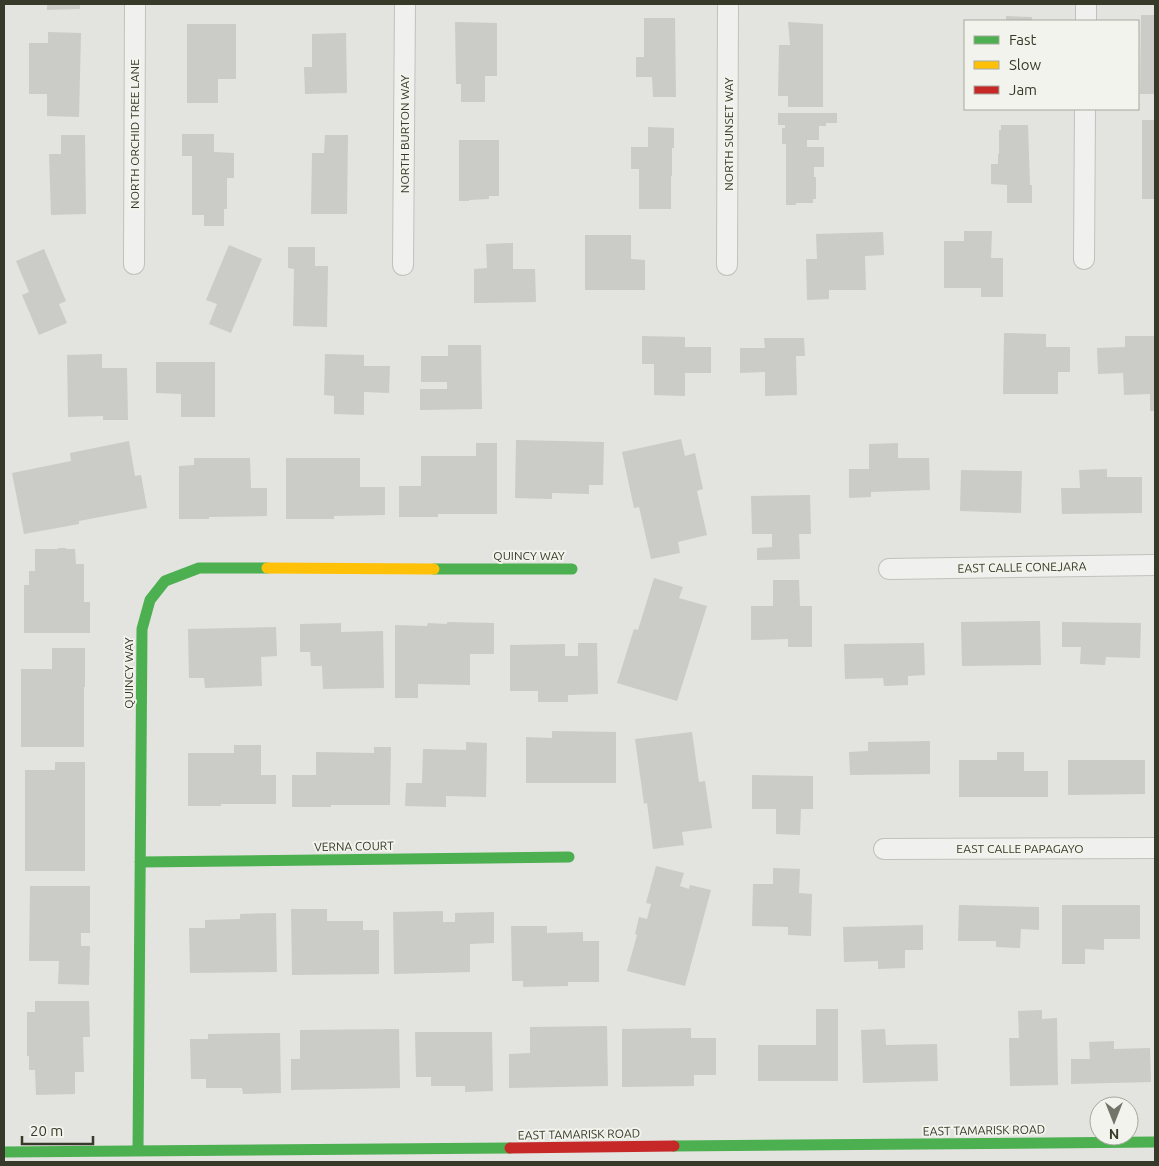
<svg xmlns="http://www.w3.org/2000/svg" width="1159" height="1166" font-family="Ubuntu,sans-serif">
  <style>
    .building { fill: #cbcbc7 }
    .lines { fill: none; stroke-linecap: round; stroke-linejoin: round }
    .street-casing { stroke: #c1c1bd; stroke-width: 22 }
    .street { stroke: #f0f0ee; stroke-width: 20 }
    .fast { stroke: #4caf50; stroke-width: 11 }
    .slow { stroke: #ffc107; stroke-width: 11 }
    .jam { stroke: #c62828; stroke-width: 11 }
    .labels { text-anchor: middle; dominant-baseline: central; stroke-width: 4; stroke-linejoin: round; paint-order: stroke }
    .street-label { font-size: 12px; fill: #373a28; stroke: #f2f3ec }
  </style>
  <rect width="100%" height="100%" fill="#e3e3df"/>
  <path class="building" d="M47 4H80V9L47 10Z
    M1141 15H1155V94H1140Z
    M1006 16 1032 17V21H1006Z
    M644 18H675L676 97H653L652 77H636V57H644Z
    M455 22 497 23V76H485V102H461V84H456Z
    M788 22 823 24V107H788V96H778L779 45H790Z
    M187 24H236V79H218V103H187Z
    M48 32 81 33 79 117 47 116V94H29V43H48Z
    M346 33 347 93 305 94 304 67H312V34Z
    M778 113H837V123H826V126H819V140H807V147H824V167H814V177H816V199H813V203H796V205H786V144H782V128H785V125H778Z
    M1142 120H1155V199H1142Z
    M1001 125H1028L1030 185H1032V203H1007V185L991 184V164H998V154H999V130H1001Z
    M648 127 674 128V148H672V176H671V209H639V169H631V147H648Z
    M182 134H214V152L234 153V178H227V209H224V226H204V215H192V156H182Z
    M61 135H85L86 214 51 215 49 154H61Z
    M325 135H348L347 214H311L312 153H324Z
    M459 140H499V196H489V199L469 200V201H459Z
    M964 231H992L991 258H1003V297H981V288H944V241H964Z
    M883 232 884 255 865 256 866 290H829V299L807 300 806 259H817L816 234Z
    M585 235H631V259L645 260V290H585Z
    M513 243V269H535L536 302 474 303V269L487 268 486 244Z
    M229 245 262 259 231 333 209 324 217 304 206 300Z
    M288 247H315V266H328L327 327 293 326 294 269 288 268Z
    M44 249 66 301 59 304 67 323 39 335 22 295 29 292 16 261Z
    M1004 333 1046 334V347H1070V372H1058V394H1003Z
    M642 336 685 337V347H711V373H685V396L654 395V364H642Z
    M1125 336H1155V411H1150V394L1124 395 1123 373 1098 374 1097 348 1125 347Z
    M764 338H804L805 356H796L797 395 765 396V372L740 373V348H765Z
    M448 345H481L482 409 420 410V389H447V382H421V356H448Z
    M102 354V368H127L128 420H103V416L68 417 67 355Z
    M325 354 364 355V366H390L389 393 364 392V415L334 414V396L324 395Z
    M156 362H215V417H181V394L156 393Z
    M681 439 685 456 695 453 703 489 697 491 707 535 678 542 680 553 651 559 639 507 634 508 622 452Z
    M516 440 604 442 603 485H589V494L552 493V499L515 498Z
    M129 441 135 476 141 475 147 508 79 521V524L24 534 12 473 71 461 70 453Z
    M476 443H497V514H438V517H399V486H421V456H476Z
    M898 443V458H929L930 490 871 492V497L849 498V469H869V444Z
    M194 458H250L251 488H267V516L209 517V519H179V466L194 465Z
    M286 458H360V487H385V515L334 516V519H286Z
    M1107 469V477H1142V513L1062 514 1061 488H1080L1079 470Z
    M961 470 1022 471 1021 513 960 511Z
    M810 495 811 534H799L800 559 757 560V548L772 547V534H752L751 496Z
    M58 548H66V549H75L76 564H84V602H90V633H24V585H29V571H35V549H58Z
    M654 578 683 587 679 598 707 606 677 701 617 683 634 629 638 630Z
    M773 580H799L800 606H812V647H788V639L751 640V606H773Z
    M1040 621 1041 665 962 666 961 622Z
    M447 622 494 623V654H470V685L418 684V698H395V625L427 626 428 623 447 624Z
    M1062 622 1141 623 1140 658 1106 657 1105 665 1080 664 1081 647H1062Z
    M341 623V632L383 631 384 688 323 689 322 666H311L310 652H300V624Z
    M276 627 277 656 261 657 262 686 205 688 204 678H189L188 629Z
    M578 643H597L598 694 568 695V702H538V691H510V645L565 644V656H578Z
    M924 643 925 675 908 676V685L884 686 883 678 845 679 844 644Z
    M52 648H85V687H84V747H21V669H52Z
    M552 731 616 732V783H526V737L552 738Z
    M692 732 699 782 705 781 712 828 682 832 684 845 653 849 647 803 644 804 635 739Z
    M930 741V774L850 775 849 752 868 751V742Z
    M466 742 487 743 486 797 446 796V807L405 806 406 783H422L423 749 466 750Z
    M234 745H261V775H276V804H221V806H188V753H234Z
    M374 747H391L390 805H331V807H292V775H316V752L374 753Z
    M997 752H1024V771H1048V797H959V760H997Z
    M1068 760H1145V794L1068 795Z
    M55 762H85V871H25V770H55Z
    M752 775 813 776V809H801L800 835 776 834V809H752Z
    M656 866 684 873 680 886 689 889 690 885 711 890 685 986 627 971 637 935 635 934 639 917 647 919 651 904 646 903Z
    M773 868 800 869 799 893 812 894 811 936 788 935V927L752 926 753 884H773Z
    M30 886H90V933H81V946H90L89 985 58 984 59 961H29Z
    M959 905 1039 907V930L1021 929 1020 948 996 947V941H958Z
    M1062 905H1140V939H1104V950L1085 949V964H1062Z
    M291 909H327V921H363V930H379V974L292 975Z
    M443 911V922H455V913L494 912V943L470 944V972L394 974 393 912Z
    M276 913 277 972 190 973 189 928H205V920L240 919V914Z
    M923 925V950H905V968L878 969V961L844 962 843 927Z
    M511 926H547V933L583 932V941H599V982H568V986L523 987V981H512Z
    M35 1001H89L90 1037H83L84 1072H75V1094L36 1095 35 1070H29V1056H27V1012H35Z
    M816 1009H838V1081H758V1045H816Z
    M1042 1010V1019L1057 1018 1058 1085 1010 1086 1009 1038H1019L1018 1011Z
    M607 1026 608 1086 509 1088V1054L530 1053V1027Z
    M691 1028V1038H716V1075H694V1086L622 1087V1029Z
    M399 1029 400 1088 291 1090V1059H300V1030Z
    M885 1029 886 1045 937 1044 938 1081 863 1083 861 1030Z
    M415 1032H492L493 1091 465 1092V1086H431V1077H416Z
    M280 1033 281 1093 243 1094 242 1088H206V1079H191L190 1039H208V1034Z
    M1114 1041V1049L1150 1048 1151 1082 1071 1084V1059H1090L1089 1042Z"/>
  <g class="lines">
    <g class="street-casing">
      <path id="street" d="M1086 21V4
        M1084 259 1085 109
        M134 264 135 4
        M403 265 405 4
        M727 265 728 4
        M889 569 1155 565
        M884 849 1155 848"/>
    </g>
    <use href="#street" class="street"/>
    <path class="fast" d="M434 569H572
      M140 862 569 857
      M674 1146 1155 1142
      M138 1151 142 629 150 600 165 581 199 568H267
      M4 1152 510 1148"/>
    <path class="slow" d="M267 568 434 569"/>
    <path class="jam" d="M510 1148 674 1146"/>
  </g>
  <g class="labels">
    <g class="street-label">
      <text transform="translate(134 134) rotate(-90)">NORTH ORCHID TREE LANE</text>
      <text transform="translate(404 134) rotate(-90)">NORTH BURTON WAY</text>
      <text transform="translate(728 134) rotate(-90)">NORTH SUNSET WAY</text>
      <text x="529" y="555">QUINCY WAY</text>
      <text transform="translate(1022 567) rotate(-1)">EAST CALLE CONEJARA</text>
      <text transform="translate(128 673) rotate(-90)">QUINCY WAY</text>
      <text transform="translate(354 846) rotate(-1)">VERNA COURT</text>
      <text x="1020" y="848">EAST CALLE PAPAGAYO</text>
      <text transform="translate(984 1130) rotate(-1)">EAST TAMARISK ROAD</text>
      <text transform="translate(579 1134) rotate(-1)">EAST TAMARISK ROAD</text>
    </g>
  </g>
  <rect width="1159" height="1166" fill="none" stroke="#373a28" stroke-width="10"/>
  <rect x="964" y="20" width="175" height="90" fill="#f2f3ec" stroke="#a7a99e"/>
  <rect x="974" y="36" width="25" height="8" fill="#4caf50" stroke="#a7a99e"/>
  <text x="1009" y="45" font-size="15" fill="#373a28">Fast</text>
  <rect x="974" y="61" width="25" height="8" fill="#ffc107" stroke="#a7a99e"/>
  <text x="1009" y="70" font-size="15" fill="#373a28">Slow</text>
  <rect x="974" y="86" width="25" height="8" fill="#c62828" stroke="#a7a99e"/>
  <text x="1009" y="95" font-size="15" fill="#373a28">Jam</text>
  <g transform="translate(1114 1121) rotate(180)"><circle r="24" fill="#f2f3ec" stroke="#a7a99e"/>
  <path d="M0-4L9 19L0 12L-9 19Z" fill="#737568"/>
  <text y="-8" font-size="14" font-weight="bold" text-anchor="middle" fill="#373a28">N</text>
  </g>
  <path d="M22 1136v8h71v-8" fill="none" stroke="#373a28" stroke-width="2.5"/>
  <text x="30" y="1136" font-size="15" fill="#373a28" stroke="#f2f3ec" stroke-width="4" paint-order="stroke">20 m</text>
</svg>
